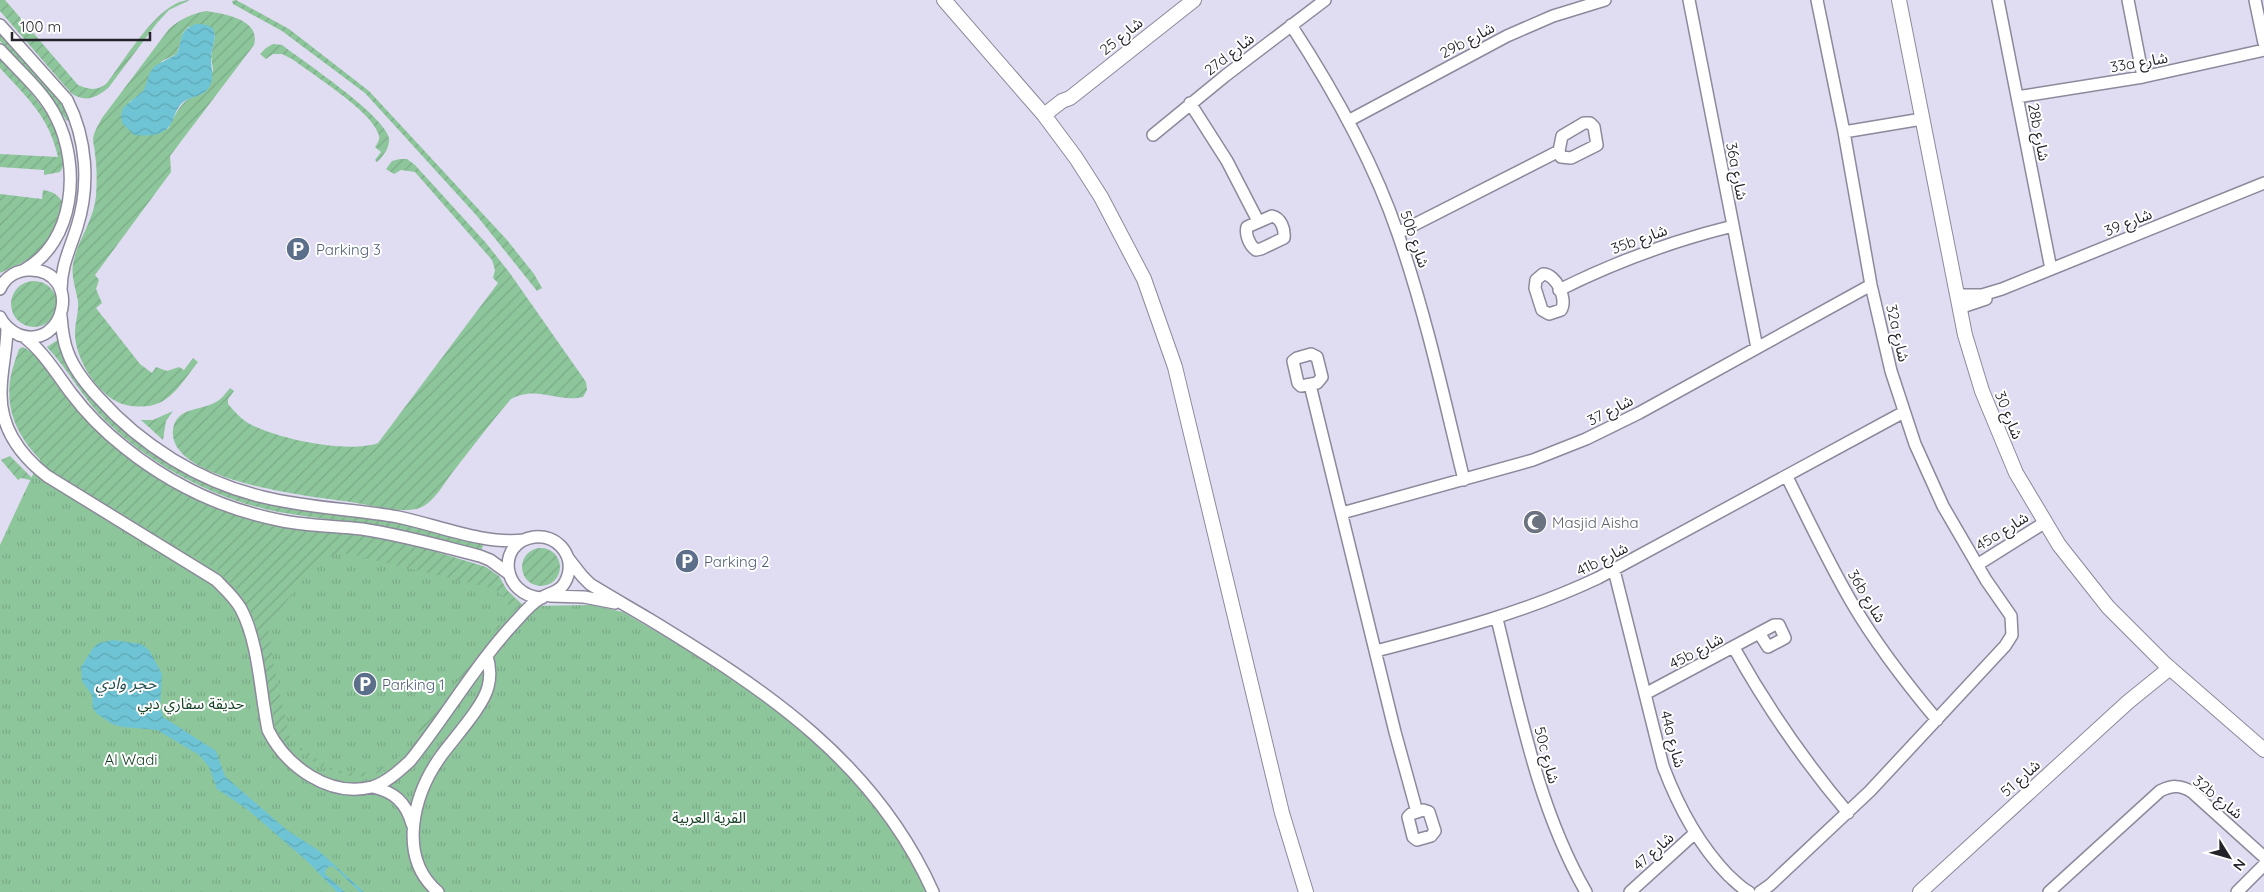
<svg xmlns="http://www.w3.org/2000/svg" width="2264" height="892" font-family="Quicksand,'Noto Sans Arabic',sans-serif">
  <style>
    .park { fill: url(#park-tufts) }
    .garden { fill: url(#garden-furrows); fill-rule: evenodd }
    .water { fill: url(#water-waves) }
    .lines { fill: none; stroke-linecap: round; stroke-linejoin: round }
    .minor-casing { stroke: #8d899c; stroke-width: 14 }
    .tertiary-casing { stroke: #8d899c; stroke-width: 16 }
    .minor { stroke: #fff; stroke-width: 11 }
    .tertiary { stroke: #fff; stroke-width: 14 }
    .labels { text-anchor: middle; dominant-baseline: central; stroke-width: 4; stroke-linejoin: round; paint-order: stroke }
    .street-label { font-size: 15px; fill: #24222a; stroke: #fff }
    .service-label { font-size: 15px; fill: #4e5e75; stroke: #fff; text-anchor: start }
    .worship-label { font-size: 15px; fill: #5b616d; stroke: #fff; text-anchor: start }
    .park-label { font-size: 15px; fill: #144023; stroke: #fff }
    .water-label { font-size: 16px; font-style: italic; fill: #244c53; stroke: #fff }
  </style>
  <defs>
    <pattern id="park-tufts" width="24" height="20" patternUnits="userSpaceOnUse" patternTransform="scale(1.25)"><rect width="24" height="20" fill="#8ec69c"/><path d="M3 7l-1-3M5 7V3M7 7l1-3M15 17l-1-3M17 17v-4M19 17l1-3" fill="none" stroke="#7aaa87"/></pattern>
    <pattern id="garden-furrows" width="10" height="10" patternUnits="userSpaceOnUse" patternTransform="scale(1.25)"><rect width="10" height="10" fill="#8ec69c"/><path d="M-1 1l2-2M0 10L10 0M9 11l2-2" fill="none" stroke="#7aaa87"/></pattern>
    <pattern id="water-waves" width="16" height="10" patternUnits="userSpaceOnUse" patternTransform="scale(1.25)"><rect width="16" height="10" fill="#6ec4d4"/><path d="M0 5q4-4 8 0t8 0" fill="none" stroke="#5fa8b6"/></pattern>
  </defs>
  <rect width="100%" height="100%" fill="#e0dcf1"/>
  <path class="park" d="M50 438 228 518 489 573 524 606 592 605 623 612 769 698 839 763 893 825 930 892H0V545Z"/>
  <path class="garden" d="M0 0H5L78 85C89 90 98 91 107 83 125 60 159 0 190 0L169 10 157 23 109 87C97 98 85 103 71 93L0 11Z
    M236 0 289 29 369 91 507 240 534 274 542 288 537 291 477 216 365 93 282 31 233 4 232 1Z
    M206 11C224 14 261 19 254 45L170 156 171 172 95 275 99 280 96 289 102 303 96 308 140 364 152 373 156 367 167 371 179 367 184 370 193 358 198 362C176 390 166 413 126 405 99 399 74 358 75 332 75 322 79 312 78 301 76 289 71 277 73 264 77 240 94 221 96 196 97 182 97 167 95 154 95 149 93 144 93 139 94 131 99 124 102 118L169 29C180 19 191 14 206 11ZM188 27 212 29 215 36 211 56 213 70 202 94C181 98 177 112 168 129L129 102 139 96 144 90 162 61 177 54 183 33Z
    M0 30 64 102 70 118 67 121 49 95 0 41Z
    M273 44 282 45C303 61 384 115 389 138 390 148 383 156 377 162L375 160 381 152 375 147C378 142 381 139 378 133 371 111 312 74 292 59L282 54H273L266 59 260 54 266 48Z
    M0 58C19 79 82 142 60 172L44 175V170L0 167V154L58 157C49 116 27 98 0 68Z
    M400 159H407L415 165 486 243 509 272 586 382 587 390 583 397C557 403 537 385 511 399 490 423 471 449 452 473 444 484 434 501 422 507 406 515 369 505 351 502 316 497 167 482 173 430 176 407 199 411 214 403 221 400 225 394 230 388L234 391 228 399V404C234 411 240 418 248 423 276 439 348 454 378 443L498 283 493 278 495 270 492 260 415 172 401 170 394 174 386 169 392 161Z
    M43 190C54 192 59 195 64 205L50 244 30 259 0 273V194L42 199Z
    M11 304a23 23 0 1 1 46 0a23 23 0 1 1-46 0Z
    M59 339 92 394 209 482 383 518 484 543 481 551C454 543 427 535 399 530 360 523 319 519 279 512 216 500 152 466 106 421 83 399 69 370 47 347Z
    M23 347 38 356 147 469 293 527 384 538 427 549 486 567 499 576 508 592 521 605 511 613 507 600 495 589 349 554H336L317 562 268 625 274 667 290 739 286 743 281 738 275 727 255 621 240 592 215 568 60 477C28 452 2 419 11 375 13 366 16 358 19 349Z
    M173 411 166 421 163 440 141 420H153Z
    M10 456 35 481 21 478 18 480 1 460Z
    M522 567a19 19 0 1 1 38 0a19 19 0 1 1-38 0Z
    M499 625 502 628 421 736 417 733Z
    M299 746C310 753 320 763 332 768 361 780 390 770 409 746L411 747C386 778 357 785 322 766 314 762 306 757 300 751Z"/>
  <path class="water" d="M196 24C227 23 210 46 211 59 211 69 215 80 208 89 202 97 190 96 182 103 177 108 175 114 173 120 165 137 151 136 134 135L122 123 121 116 123 108 144 90 150 72 155 66 177 54C183 39 178 31 196 24Z
    M113 640 141 644 149 650 162 674 160 708 163 717 216 751 225 776 236 786 287 830 318 850 364 892H360L334 867 330 866 326 869 325 874 345 892H337L308 862 247 809 217 789 209 767 199 755 157 730 122 727 112 724 96 713 93 708 92 695 82 681 81 667 93 648 99 643Z"/>
  <g class="lines">
    <g class="minor-casing">
      <path id="minor" d="M1689 0 1757 348
        M1998 0 2051 269
        M2128 0 2143 77
        M2255 0 2264 43
        M0 25 67 100C87 139 90 186 77 227 70 249 61 266 61 290
        M1291 25C1334 91 1373 160 1398 234 1426 315 1444 398 1464 480
        M0 50C19 71 44 92 56 117 81 166 75 242 24 270
        M2017 97 2143 77 2264 50
        M1190 103 1227 161 1258 221
        M1348 121 1507 36 1553 16 1605 0
        M1584 123H1590L1594 127 1597 145 1571 158 1561 157 1559 151 1562 136Z
        M1844 132 1922 119
        M1153 135 1225 76 1325 0
        M1272 216C1281 218 1285 229 1284 238L1261 249 1256 250C1249 245 1245 234 1247 227Z
        M1398 233 1559 151
        M1543 274C1556 274 1568 299 1561 310L1549 314 1542 310 1535 288 1536 280Z
        M0 289C5 277 18 269 31 270 82 271 66 351 19 335 11 331 4 326 0 317
        M1559 290C1615 262 1672 241 1733 226
        M1957 295H1982L2002 289 2264 183
        M1959 308 1986 299
        M61 316C62 329 63 341 68 353 74 369 86 384 98 397 141 445 199 482 263 497 307 508 353 509 398 517 437 525 484 545 524 540
        M7 327C7 350 1 370 1 392 0 428 20 455 47 476L216 580C225 589 235 598 241 609 259 643 260 692 268 730 286 766 329 798 372 787 386 783 399 771 410 761 447 715 477 662 518 619 524 612 532 603 541 598 553 591 563 592 568 575 574 554 556 534 534 537 496 542 501 596 542 598
        M23 336C43 351 56 373 71 393 86 413 105 432 124 447 171 485 225 510 283 521 309 526 336 526 362 529 402 535 441 546 480 556L490 560 508 573
        M1311 354 1317 357 1322 377 1317 383 1301 386 1298 383 1293 361 1297 358Z
        M1310 385 1395 732 1417 812
        M1787 477C1808 519 1828 562 1852 603 1876 644 1906 683 1937 720
        M1342 513 1533 460 1586 439 1639 413 1871 285
        M568 558 582 576 590 584C609 596 629 607 649 619 766 690 875 762 933 892
        M1977 565 2044 523
        M1614 570 1663 766C1678 806 1698 844 1728 875 1735 881 1741 888 1749 892
        M550 596 584 597 615 603
        M1497 619C1520 712 1538 808 1586 892
        M1774 625H1779L1785 638 1768 647 1759 633Z
        M1734 648C1767 707 1804 761 1848 813
        M1376 651C1453 631 1526 612 1598 578L1904 412
        M1645 694 1759 633
        M373 787C394 792 406 802 412 824
        M1423 810 1429 812 1435 831 1431 836 1417 840 1413 837 1408 817 1411 814Z
        M438 892C397 857 413 795 441 756 454 738 483 707 488 687 491 676 490 666 487 656
        M1630 892 1695 833
        M1760 892 1770 885 1870 791 2005 646 2012 635 2011 616 1986 580 1943 506 1915 444 1891 371 1871 285 1844 132 1817 0
        M2049 892 2160 791C2172 785 2181 785 2192 792L2264 857
        M2237 892 2264 865"/>
    </g>
    <g class="tertiary-casing">
      <path id="tertiary" d="M944 0 1044 115 1076 158 1101 197 1144 279 1175 367 1282 813 1306 892
        M1899 0 1965 335 1982 391 2016 473 2059 545 2108 607 2164 663 2264 750
        M1044 115 1062 101 1070 98 1194 0
        M1920 892 2128 702 2170 668"/>
    </g>
    <use href="#minor" class="minor"/>
    <use href="#tertiary" class="tertiary"/>
  </g>
  <defs>
    <g id="parking-disc" transform="scale(1.25)"><circle r="9.5" fill="#5c6f8a" stroke="#fff"/><path d="M-3.5-5.5H1a3.5 3.5 0 0 1 0 7H-1V5.5H-3.5ZM-1-3.4V-.6H.8a1.4 1.4 0 0 0 0-2.8Z" fill="#fff"/></g>
    <g id="mosque-disc" transform="scale(1.25)"><circle r="9.5" fill="#6b7280" stroke="#fff"/><path d="M3.5-4.9A6 6 0 1 0 3.5 4.9A5 5 0 1 1 3.5-4.9Z" fill="#fff"/></g>
  </defs>
  <g fill-rule="evenodd">
    <use href="#parking-disc" x="298" y="249"/>
    <use href="#mosque-disc" x="1535" y="522"/>
    <use href="#parking-disc" x="687" y="561"/>
    <use href="#parking-disc" x="365" y="684"/>
  </g>
  <g class="labels">
    <g class="street-label">
      <text transform="translate(1121 36) rotate(-39)">شارع 25</text>
      <text transform="translate(1467 40) rotate(-28)">29b شارع</text>
      <text transform="translate(1229 54) rotate(-38)">27d شارع</text>
      <text transform="translate(2139 62) rotate(-10)">33a شارع</text>
      <text transform="translate(2039 132) rotate(79)">28b شارع</text>
      <text transform="translate(1737 171) rotate(79)">36a شارع</text>
      <text transform="translate(2128 222) rotate(-22)">شارع 39</text>
      <text transform="translate(1415 239) rotate(71)">50b شارع</text>
      <text transform="translate(1639 239) rotate(-20)">35b شارع</text>
      <text transform="translate(1898 333) rotate(77)">32a شارع</text>
      <text transform="translate(1610 410) rotate(-27)">شارع 37</text>
      <text transform="translate(2009 415) rotate(68)">شارع 30</text>
      <text transform="translate(2002 531) rotate(-32)">45a شارع</text>
      <text transform="translate(1602 559) rotate(-27)">41b شارع</text>
      <text transform="translate(1867 596) rotate(59)">36b شارع</text>
      <text transform="translate(1696 651) rotate(-28)">45b شارع</text>
      <text transform="translate(1673 739) rotate(75)">44a شارع</text>
      <text transform="translate(1547 755) rotate(75)">50c شارع</text>
      <text transform="translate(2020 778) rotate(-42)">شارع 51</text>
      <text transform="translate(2218 797) rotate(39)">32b شارع</text>
      <text transform="translate(1653 851) rotate(-42)">شارع 47</text>
    </g>
    <g class="service-label">
      <text x="316" y="249">Parking 3</text>
      <text x="704" y="561">Parking 2</text>
      <text x="382" y="684">Parking 1</text>
    </g>
    <g class="worship-label">
      <text x="1552" y="522">Masjid Aisha</text>
    </g>
    <g class="park-label">
      <text x="191" y="703">حديقة سفاري دبي</text>
      <text x="131" y="759">Al Wadi</text>
      <text x="709" y="817">القرية العربية</text>
    </g>
    <g class="water-label">
      <text x="126" y="683">حجر وادي</text>
    </g>
  </g>
  <g transform="translate(2229 857) rotate(127)" stroke="#ffffff" stroke-width="4" paint-order="stroke">
  <path d="M0-4L9 19L0 12L-9 19Z" fill="#24222a"/>
  <text y="-8" font-size="14" font-weight="bold" text-anchor="middle" fill="#24222a">N</text>
  </g>
  <path d="M12 32v8h138v-8" fill="none" stroke="#24222a" stroke-width="2.5"/>
  <text x="20" y="32" font-size="15" fill="#24222a" stroke="#ffffff" stroke-width="4" paint-order="stroke">100 m</text>
</svg>
